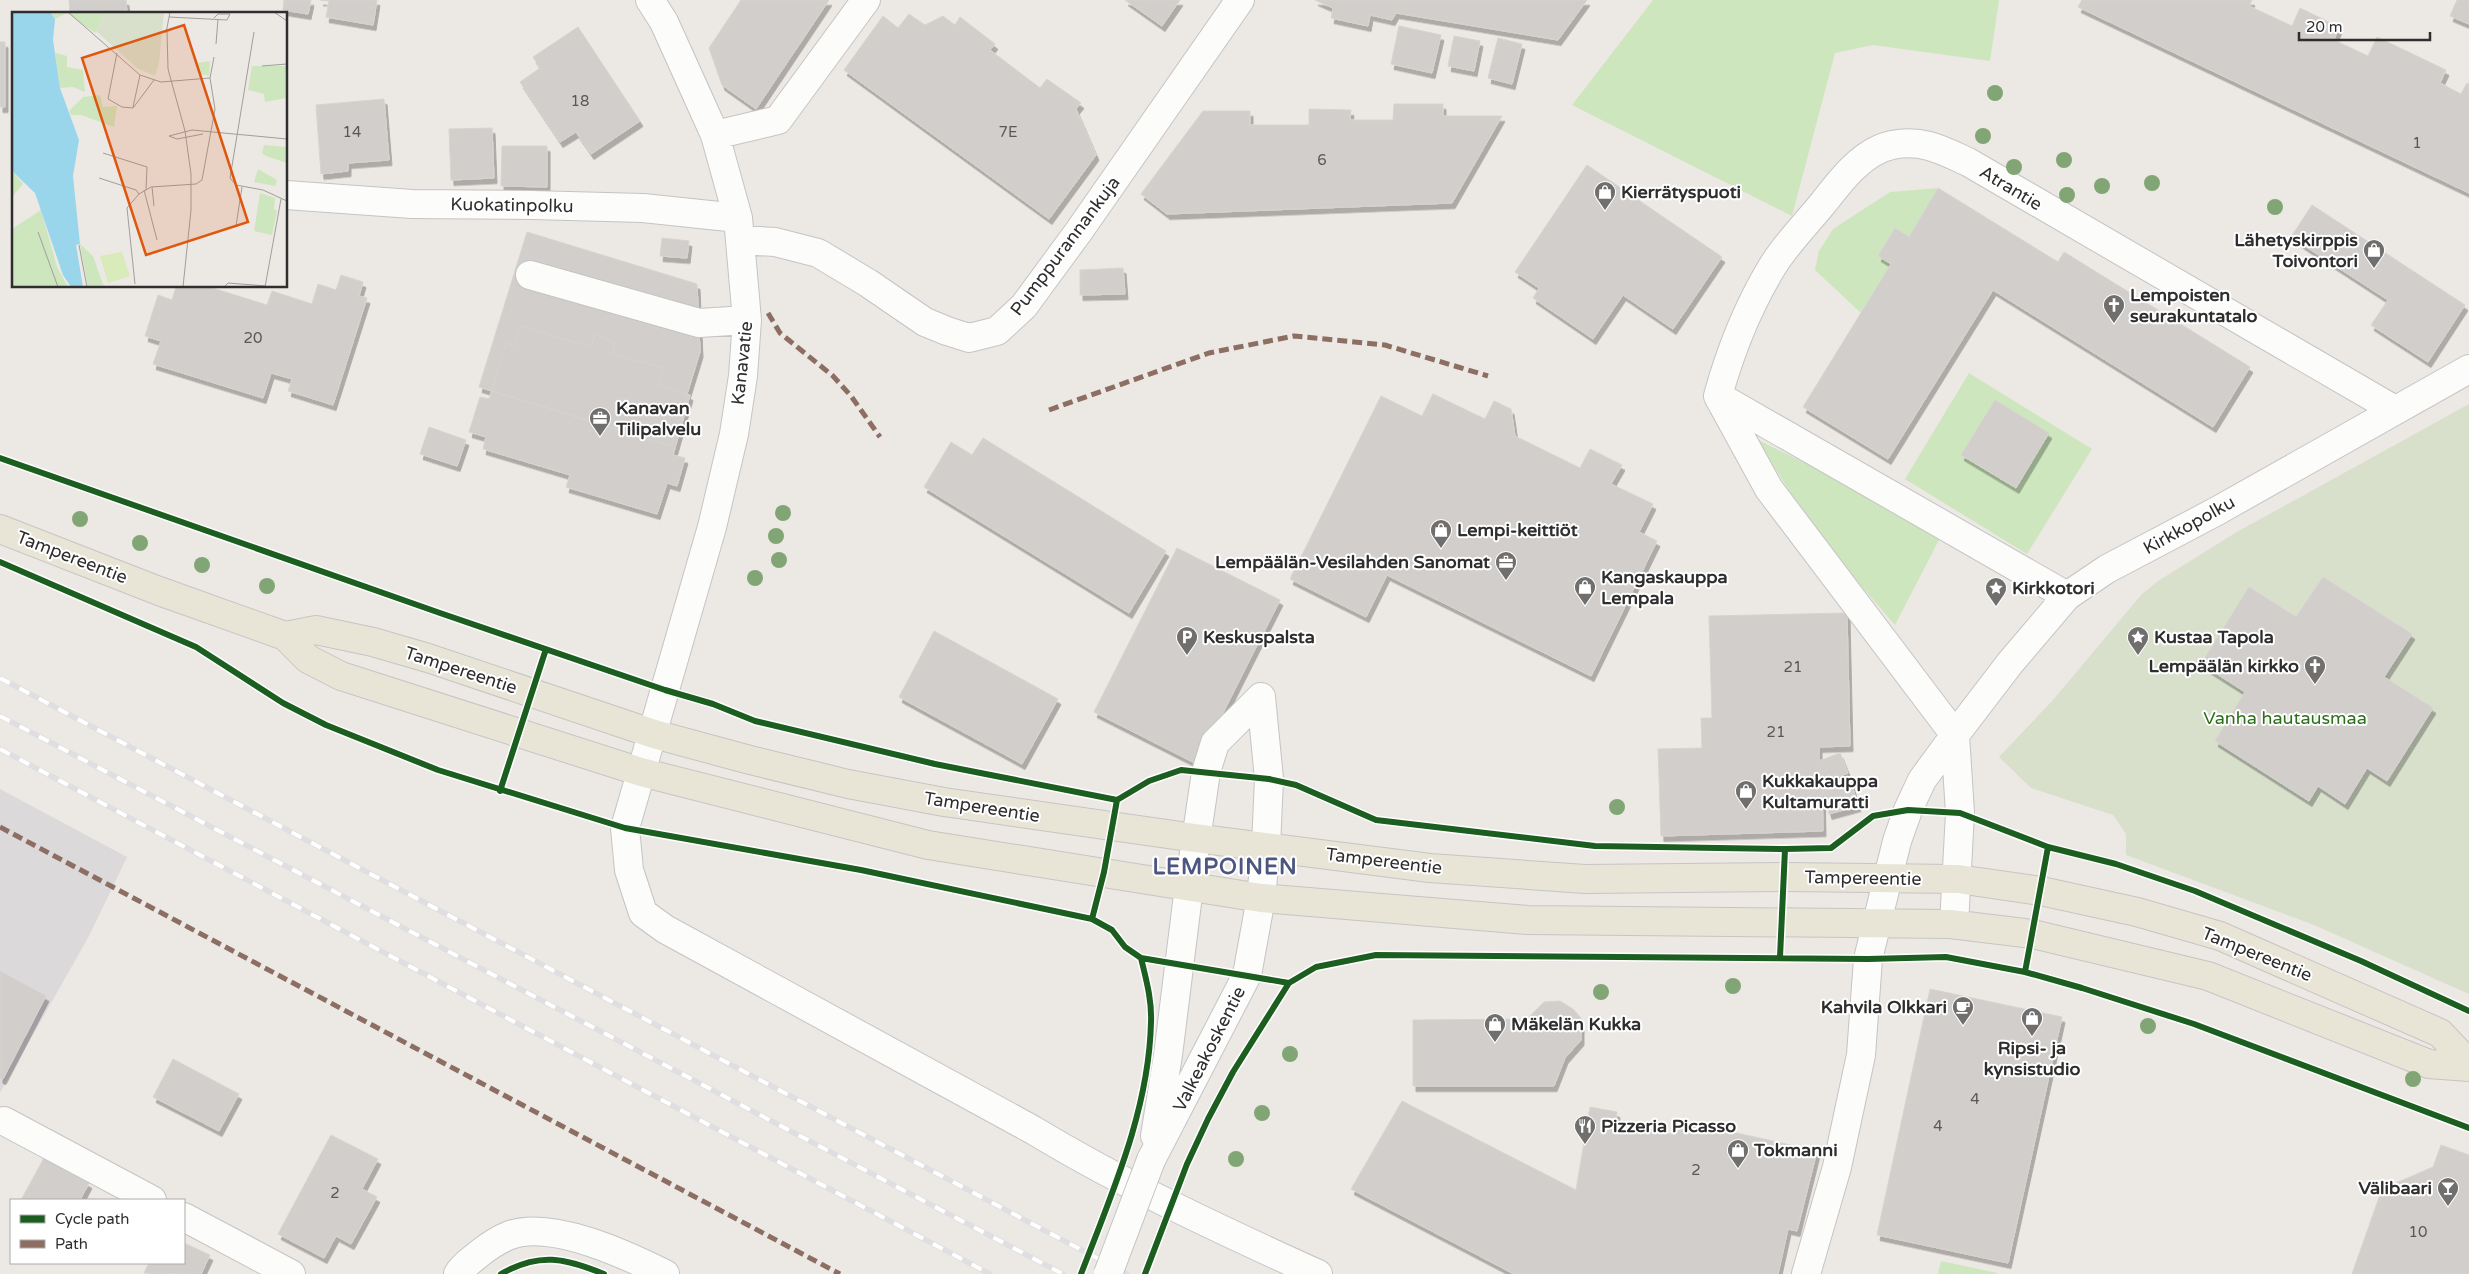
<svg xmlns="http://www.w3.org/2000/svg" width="2469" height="1274" font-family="'Varela Round',sans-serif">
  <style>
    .industrial { fill: #dcd9db }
    .green { fill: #cee6be }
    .cemetery { fill: #d8e0cc }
    .building { fill: #d1cecb; stroke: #d7d4d0; filter: url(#shadow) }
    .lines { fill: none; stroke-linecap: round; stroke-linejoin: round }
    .minor-casing { stroke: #c5c4c5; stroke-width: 30 }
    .major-casing { stroke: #c6c5c4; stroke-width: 30 }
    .minor { stroke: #fcfcfb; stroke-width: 28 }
    .major { stroke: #e8e4d6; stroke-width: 28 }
    .rail-casing { stroke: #dfdfe1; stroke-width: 5.5 }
    .rail { stroke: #fff; stroke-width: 4; stroke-dasharray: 11; stroke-linecap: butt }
    .minor-bridge-casing { stroke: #c5c4c5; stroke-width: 30; stroke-linecap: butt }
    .minor-bridge { stroke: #fcfcfb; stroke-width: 28 }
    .quiet { stroke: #8d6e63; stroke-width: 5; stroke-dasharray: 10 5; stroke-linecap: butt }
    .cycleway-casing { stroke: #fff; stroke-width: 9 }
    .cycleway { stroke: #1b5e20; stroke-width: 6 }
    .tree { fill: #82a575 }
    .labels { text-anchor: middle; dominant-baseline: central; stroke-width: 4; stroke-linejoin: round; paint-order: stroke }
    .number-label { font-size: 15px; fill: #585857 }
    .street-label { font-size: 18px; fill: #2e2e2e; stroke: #fff }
    .poi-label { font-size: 18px; font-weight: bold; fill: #2e2e2e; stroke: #fff; text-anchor: start }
    .park-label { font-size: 18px; fill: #2c6e1b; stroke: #fff }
    .district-label { font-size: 22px; font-weight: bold; letter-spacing: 1px; fill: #4d5680; stroke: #fff }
    .inset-river { fill: none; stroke: #99d6ec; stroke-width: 2.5 }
    .inset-road { fill: none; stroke: #a09e9b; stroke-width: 1 }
    .view { fill: #df570e; fill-opacity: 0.15; stroke: #df570e; stroke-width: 2.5 }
    .inset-edge { fill: none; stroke: #2e2e2e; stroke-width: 2.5 }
  </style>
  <defs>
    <filter id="shadow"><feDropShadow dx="3" dy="5.5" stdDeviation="0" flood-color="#0004"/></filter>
  </defs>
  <rect width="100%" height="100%" fill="#ece8e4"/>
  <path class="industrial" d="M0 789 127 857 89 936 0 1093Z"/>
  <path class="green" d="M1653 0H1999L1990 61 1873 45 1835 53 1792 216 1572 105Z
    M1938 188 1909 237 1895 228 1878 256 1891 264 1861 313 1815 270 1819 251 1833 229 1890 192Z
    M1969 373 2092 449 2027 554 1905 479Z
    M1758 440 1885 502 1941 536 1895 625 1813 530Z
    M1941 1261 1997 1273 1996 1274H1938Z"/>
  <path class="cemetery" d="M2469 404V994L2314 925 2126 855V834L2113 815 2031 788 1999 757 2053 700 2141 595 2158 581 2235 533Z"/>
  <path class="building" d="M69 0H126L127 14H70Z
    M284 0H311L308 14 283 10Z
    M320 0H377L373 25 326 17 329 1Z
    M741 0H829L756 109 722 85 709 48Z
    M1125 0H1180L1162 26Z
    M1315 0H1587L1558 40 1396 13 1392 20 1370 15 1368 26 1331 18 1333 8Z
    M2082 0H2252L2249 6 2292 26 2300 8 2339 27 2334 40 2368 56 2377 37 2446 70 2440 83 2461 94 2467 83 2469 84V193L2078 7Z
    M2457 0H2469V24L2450 16Z
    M909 14 925 25 943 16 955 25 960 17 995 44 990 50 1040 88 1047 79 1081 103 1076 109 1096 155 1049 219 844 70 883 16 898 28Z
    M1399 26 1441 35 1432 73 1391 64Z
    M578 27 640 121 591 154 576 132 560 142 520 82 540 68 533 57Z
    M1454 36 1480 41 1474 71 1448 66Z
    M1498 38 1522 44 1512 84 1488 78Z
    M0 42H5V107H0Z
    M384 99 389 160 348 163V171L321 174 316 105Z
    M1394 104H1443V116H1502L1452 203 1167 214 1141 194 1203 111H1250V125H1309V109L1351 110 1350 120H1393Z
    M492 128 494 178 451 180 449 129Z
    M502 146H547V187L501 186Z
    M1587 165 1722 257 1673 329 1623 295 1593 339 1533 298 1539 288 1515 272Z
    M1938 188 2058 262 2064 252 2250 367 2213 427 1993 290 1888 459 1803 407 1891 264 1878 256 1895 228 1909 237Z
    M2312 205 2465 305 2428 362 2371 325 2388 300 2291 237Z
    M527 232 697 284 700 352 671 446 479 387Z
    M662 238 689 241 687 258 660 256Z
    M1123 268 1125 294 1080 295V270Z
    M341 275 363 282 359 296 367 298 333 405 288 391 292 379 271 373 263 398 153 364 161 341 145 336 158 295 172 300 176 286H206L267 305 272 291 312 304 318 284 336 290Z
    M520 326 591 347 595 335 615 342 612 354 663 368 658 385 690 395 673 455 685 458 677 486 667 483 657 514 566 487 570 475 483 449 486 437 469 432 480 397 489 399 506 343 514 346Z
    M1433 394 1485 419 1494 401 1511 409 1515 436 1580 468 1590 449 1622 465 1611 484 1653 504 1639 532 1657 541 1591 676 1387 575 1366 617 1290 579 1381 396 1422 416Z
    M1995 400 2049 433 2016 488 1961 455Z
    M429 427 466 440 457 466 420 454Z
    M983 438 1166 551 1129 613 924 487 951 442 972 455Z
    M1177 548 1280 600 1197 764 1094 712Z
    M2323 577 2412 634 2384 677 2433 708 2387 781 2367 768 2345 804 2318 786 2309 801 2215 741 2245 692 2201 664 2249 587 2296 617Z
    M1847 613 1850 746 1819 747V761L1840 753 1848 773 1822 783 1823 831 1661 836 1658 749 1702 748 1701 718H1712L1709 616Z
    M934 631 1058 699 1022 764 899 697Z
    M1850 779 1858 806 1829 814 1822 787Z
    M0 971 46 996 3 1079 0 1078Z
    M1930 989 2062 1017 2008 1263 1877 1235Z
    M1560 1001 1573 1009 1581 1018V1040L1565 1058 1554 1086H1413V1020L1527 1019 1544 1002Z
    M173 1059 239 1094 219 1131 153 1097Z
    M1402 1101 1576 1190 1590 1107 1617 1112 1616 1121 1675 1135 1679 1120 1817 1151 1797 1231 1788 1229 1778 1274H1514L1351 1189Z
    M331 1135 378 1159 362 1189 377 1197 351 1244 336 1236 324 1258 278 1234Z
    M2441 1145 2469 1155V1274H2352L2382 1189 2433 1167Z
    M44 1158 89 1183 80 1200H21Z
    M184 1243 210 1255 201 1274 144 1273 149 1263H184Z"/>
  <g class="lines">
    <g class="minor-casing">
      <path id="minor" d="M650 0 664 22 715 135 738 218 747 320 743 376 734 434 712 527 625 828 629 870 643 913 665 929 1033 1130C1124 1185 1221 1230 1318 1274
        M715 135 778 120 866 0
        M286 195 412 204 532 205 643 208 738 218
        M741 240 775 242 818 253 868 283 925 322 947 331 969 338 997 331 1024 306 1079 231 1240 0
        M530 275 699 323 747 320
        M1718 396C1730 352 1748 307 1772 267 1786 244 1807 223 1824 202 1841 180 1863 151 1892 145 1923 139 1942 150 1968 162L2395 410
        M1718 396 1769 489 1955 735
        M1718 396 2067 596
        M1954 924 1960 813 1955 735
        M4 1121 152 1200
        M1155 1136 1168 1055 1189 887 1206 772 1215 743 1261 697
        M1151 1160 1247 975 1261 898 1266 846 1269 779 1261 697
        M184 1217 291 1274
        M458 1274C463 1265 472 1260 480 1253 489 1246 500 1239 510 1235 552 1220 627 1255 665 1274
        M1806 1274 1837 1167 1861 1055 1868 959 1897 841 1908 810 1922 780 1955 735 2010 663 2067 596 2107 569 2217 511 2469 369"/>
    </g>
    <g class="major-casing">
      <path id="major" d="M0 529 159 591 285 636 308 659 341 676 641 772 928 845 1261 898 1528 920 1950 924 2033 934 2208 976 2429 1064 2469 1067
        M285 636 316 630 373 642 428 658 654 734 750 760 848 784 944 802 1195 838 1430 868 1585 879 1785 877 1958 879 2041 891 2137 912 2220 936 2440 1033 2469 1064"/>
    </g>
    <use href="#minor" class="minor"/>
    <use href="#major" class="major"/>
    <g class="rail-casing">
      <path id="rail" d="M0 678 1127 1274
        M0 716 1063 1274
        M0 749 990 1274"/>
    </g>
    <use href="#rail" class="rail"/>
    <g class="minor-bridge-casing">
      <path id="minor-bridge" d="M1108 1274 1151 1160"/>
    </g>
    <use href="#minor-bridge" class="minor-bridge"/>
    <path class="quiet" d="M768 313 780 333 833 376 851 396 880 437
      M1049 410 1209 353 1294 336 1385 345 1488 376
      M0 827 840 1274"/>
    <g class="cycleway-casing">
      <path id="cycleway" d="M0 458 440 613 665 690 713 704 755 721 935 764 1117 800 1149 781 1181 770 1269 779 1296 785 1376 820 1595 846 1785 849 1831 848 1873 816 1908 810 1960 813 2048 847 2116 864 2195 891 2361 961 2469 1011
        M0 562 196 647 283 703 326 725 438 770 625 828 861 870 1092 919 1112 930 1125 947 1141 958 1289 983
        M500 791 546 649
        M1092 919 1104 872 1117 800
        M1780 957 1785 849
        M2025 972 2048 847
        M501 1274C539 1252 565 1258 604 1274
        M1081 1274C1112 1193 1149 1110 1151 1022 1152 1000 1146 979 1141 958
        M1145 1274 1187 1164 1208 1119 1233 1072 1289 983 1316 967 1376 955 1868 959 1946 957 2025 972 2082 988 2194 1024 2469 1128"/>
    </g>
    <use href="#cycleway" class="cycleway"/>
  </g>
  <g class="tree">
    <circle cx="1995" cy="93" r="8"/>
    <circle cx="1983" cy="136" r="8"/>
    <circle cx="2064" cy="160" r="8"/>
    <circle cx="2014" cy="167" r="8"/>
    <circle cx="2152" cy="183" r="8"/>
    <circle cx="2102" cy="186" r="8"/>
    <circle cx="2067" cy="195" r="8"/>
    <circle cx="2275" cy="207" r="8"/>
    <circle cx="783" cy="513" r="8"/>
    <circle cx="80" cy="519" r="8"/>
    <circle cx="776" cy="536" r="8"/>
    <circle cx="140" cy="543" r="8"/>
    <circle cx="779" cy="560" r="8"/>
    <circle cx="202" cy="565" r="8"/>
    <circle cx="755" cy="578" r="8"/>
    <circle cx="267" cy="586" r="8"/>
    <circle cx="1617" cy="807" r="8"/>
    <circle cx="1733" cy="986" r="8"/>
    <circle cx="1601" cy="992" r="8"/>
    <circle cx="2148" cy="1026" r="8"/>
    <circle cx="1290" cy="1054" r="8"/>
    <circle cx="2413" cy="1079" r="8"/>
    <circle cx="1262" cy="1113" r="8"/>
    <circle cx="1236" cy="1159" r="8"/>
  </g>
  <defs>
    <g id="shop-pin" transform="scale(1.125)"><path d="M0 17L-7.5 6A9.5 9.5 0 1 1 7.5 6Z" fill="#706f6e" stroke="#fff"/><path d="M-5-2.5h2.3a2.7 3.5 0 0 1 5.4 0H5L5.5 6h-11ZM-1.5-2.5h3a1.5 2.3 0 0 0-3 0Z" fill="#fff"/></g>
    <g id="church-pin" transform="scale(1.125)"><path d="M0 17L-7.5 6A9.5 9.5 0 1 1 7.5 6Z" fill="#706f6e" stroke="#fff"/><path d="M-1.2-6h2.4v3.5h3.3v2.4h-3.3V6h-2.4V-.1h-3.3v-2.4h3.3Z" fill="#fff"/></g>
    <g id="office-pin" transform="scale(1.125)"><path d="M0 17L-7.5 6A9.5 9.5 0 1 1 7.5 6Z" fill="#706f6e" stroke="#fff"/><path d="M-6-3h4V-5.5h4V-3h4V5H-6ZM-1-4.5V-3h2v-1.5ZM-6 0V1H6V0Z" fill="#fff"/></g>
    <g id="sight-pin" transform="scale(1.125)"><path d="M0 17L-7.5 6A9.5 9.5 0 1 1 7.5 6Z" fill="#706f6e" stroke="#fff"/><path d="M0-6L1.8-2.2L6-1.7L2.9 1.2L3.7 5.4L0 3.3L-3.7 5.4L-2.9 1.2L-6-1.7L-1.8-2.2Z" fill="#fff"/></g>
    <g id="parking-pin" transform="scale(1.125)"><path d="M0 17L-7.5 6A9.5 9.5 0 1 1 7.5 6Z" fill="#706f6e" stroke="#fff"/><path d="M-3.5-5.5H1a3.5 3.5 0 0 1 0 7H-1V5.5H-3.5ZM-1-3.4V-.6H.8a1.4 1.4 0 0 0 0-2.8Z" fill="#fff"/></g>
    <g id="cafe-pin" transform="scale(1.125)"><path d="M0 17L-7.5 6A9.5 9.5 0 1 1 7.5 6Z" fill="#706f6e" stroke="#fff"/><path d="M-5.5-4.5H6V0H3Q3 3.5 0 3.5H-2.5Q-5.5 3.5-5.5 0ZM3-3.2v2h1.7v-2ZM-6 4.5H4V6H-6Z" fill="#fff"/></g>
    <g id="restaurant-pin" transform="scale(1.125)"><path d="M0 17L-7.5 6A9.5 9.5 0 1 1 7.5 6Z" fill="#706f6e" stroke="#fff"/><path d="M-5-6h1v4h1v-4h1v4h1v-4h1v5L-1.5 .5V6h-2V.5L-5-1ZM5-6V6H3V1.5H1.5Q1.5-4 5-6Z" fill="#fff"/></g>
    <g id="bar-pin" transform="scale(1.125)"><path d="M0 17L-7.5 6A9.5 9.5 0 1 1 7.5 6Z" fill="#706f6e" stroke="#fff"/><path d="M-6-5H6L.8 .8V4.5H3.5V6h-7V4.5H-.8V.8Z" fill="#fff"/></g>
  </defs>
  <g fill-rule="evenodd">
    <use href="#shop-pin" x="1605" y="192"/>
    <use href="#shop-pin" x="2374" y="250"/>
    <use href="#church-pin" x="2114" y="305"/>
    <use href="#office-pin" x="600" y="418"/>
    <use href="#shop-pin" x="1441" y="530"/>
    <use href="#office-pin" x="1506" y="562"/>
    <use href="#shop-pin" x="1585" y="587"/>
    <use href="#sight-pin" x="1996" y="588"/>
    <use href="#parking-pin" x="1187" y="637"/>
    <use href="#sight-pin" x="2138" y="637"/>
    <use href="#church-pin" x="2315" y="666"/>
    <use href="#shop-pin" x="1746" y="791"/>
    <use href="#cafe-pin" x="1963" y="1007"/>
    <use href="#shop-pin" x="2032" y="1018"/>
    <use href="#shop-pin" x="1495" y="1024"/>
    <use href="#restaurant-pin" x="1585" y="1126"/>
    <use href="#shop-pin" x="1738" y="1150"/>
    <use href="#bar-pin" x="2448" y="1188"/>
  </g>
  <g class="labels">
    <g class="number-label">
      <text x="580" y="101">18</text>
      <text x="352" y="132">14</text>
      <text x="1008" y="132">7E</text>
      <text x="2417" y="143">1</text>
      <text x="1322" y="160">6</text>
      <text x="253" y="338">20</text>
      <text x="1793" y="667">21</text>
      <text x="1776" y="732">21</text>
      <text x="1975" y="1099">4</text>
      <text x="1938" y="1126">4</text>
      <text x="1696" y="1170">2</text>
      <text x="335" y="1193">2</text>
      <text x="2418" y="1232">10</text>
    </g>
    <g class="street-label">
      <text transform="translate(2011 188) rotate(31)">Atrantie</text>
      <text transform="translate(512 205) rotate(1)">Kuokatinpolku</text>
      <text transform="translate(1065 246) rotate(-53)">Pumppurannankuja</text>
      <text transform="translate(742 363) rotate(-84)">Kanavatie</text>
      <text transform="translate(2189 525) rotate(-29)">Kirkkopolku</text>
      <text transform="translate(72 557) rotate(21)">Tampereentie</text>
      <text transform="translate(461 670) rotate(18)">Tampereentie</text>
      <text transform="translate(982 807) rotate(9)">Tampereentie</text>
      <text transform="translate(1384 861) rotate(7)">Tampereentie</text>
      <text transform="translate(1863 878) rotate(1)">Tampereentie</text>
      <text transform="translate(2257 954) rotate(22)">Tampereentie</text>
      <text transform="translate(1209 1049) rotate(-63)">Valkeakoskentie</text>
    </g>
    <g class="poi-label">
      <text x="1621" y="192">Kierrätyspuoti</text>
      <text x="2358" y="240" text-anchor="end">Lähetyskirppis<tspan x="2358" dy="21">Toivontori</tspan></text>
      <text x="2130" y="295">Lempoisten<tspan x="2130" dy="21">seurakuntatalo</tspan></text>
      <text x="616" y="408">Kanavan<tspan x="616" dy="21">Tilipalvelu</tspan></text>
      <text x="1457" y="530">Lempi-keittiöt</text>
      <text x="1490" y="562" text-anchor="end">Lempäälän-Vesilahden Sanomat</text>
      <text x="1601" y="577">Kangaskauppa<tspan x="1601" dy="21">Lempala</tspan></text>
      <text x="2012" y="588">Kirkkotori</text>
      <text x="1203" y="637">Keskuspalsta</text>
      <text x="2154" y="637">Kustaa Tapola</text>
      <text x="2299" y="666" text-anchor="end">Lempäälän kirkko</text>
      <text x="1762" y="781">Kukkakauppa<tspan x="1762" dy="21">Kultamuratti</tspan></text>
      <text x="1947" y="1007" text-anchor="end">Kahvila Olkkari</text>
      <text x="1511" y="1024">Mäkelän Kukka</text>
      <text x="2032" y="1048" text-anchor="middle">Ripsi- ja<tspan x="2032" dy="21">kynsistudio</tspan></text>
      <text x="1601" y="1126">Pizzeria Picasso</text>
      <text x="1754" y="1150">Tokmanni</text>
      <text x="2432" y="1188" text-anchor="end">Välibaari</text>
    </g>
    <g class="park-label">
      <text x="2285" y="718">Vanha hautausmaa</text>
    </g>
    <g class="district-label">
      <text x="1225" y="867">LEMPOINEN</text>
    </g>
  </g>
  <g transform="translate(12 12)">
    <rect width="275" height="275" fill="#ece8e4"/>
    <path d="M38 0H93L83 21 55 1 43 7ZM43 41 55 44V55L71 58 73 80 61 75 48 76ZM198 49 197 64 189 62 184 51ZM240 54H275L274 86 253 90 252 82 236 78ZM88 83 91 95 105 94 102 115 69 103H59L57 99 71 85ZM252 133 275 135V151L254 144 250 141ZM246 157 265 168 263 174 242 170ZM0 159 11 172 0 185ZM248 181 263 186 262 197 265 199 260 223 242 219ZM29 198 45 255 56 275H0V217ZM68 232 81 244 92 275H76Z" fill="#cee6be"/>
    <path d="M93 0H152L147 51 143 64 125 56 84 19Z" fill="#d8e0cc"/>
    <path d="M110 240 118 264 96 271 88 244Z" fill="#d9eabb"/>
    <path d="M0 0H38L43 7 41 28 48 76 67 128 61 164 68 232 64 233 71 275H59L51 263 23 181 0 159Z" fill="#99d6ec"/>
    <path class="inset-river" d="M0 60 67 275M0 68 59 253"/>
    <path class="inset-road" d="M56 0 128 63 149 70 198 66M262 0 275 9M157 5 215 8 218 2H206L202 6M155 18 156 57 173 119 179 162V198L171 275M242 20 218 166 224 173 251 178 275 189M154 21 158 0M204 32 206 7M105 41 96 87 110 95 121 96M250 54 275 52M121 95 128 63M121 96 142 68M157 124 180 118 275 127M157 124 165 127 191 122M91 141 135 155 134 178M87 166 124 178 127 182M140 175 142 194M132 178 145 228M224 214 230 175M26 220 46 275M67 233 75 275M123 272 115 196 127 182 139 175 184 172 190 168 203 97 198 66 202 45M212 275 216 271 254 274M253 275 269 187"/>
    <path class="view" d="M172 13 236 210 134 243 70 46Z"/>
    <rect width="275" height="275" class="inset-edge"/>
  </g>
  <rect x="10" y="1199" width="175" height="65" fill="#ffffff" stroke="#ababab"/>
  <rect x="20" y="1215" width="25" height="8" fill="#1b5e20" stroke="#ababab"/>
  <text x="55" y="1224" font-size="15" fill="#2e2e2e">Cycle path</text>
  <rect x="20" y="1240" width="25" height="8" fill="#8d6e63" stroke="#ababab"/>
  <text x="55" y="1249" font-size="15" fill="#2e2e2e">Path</text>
  <path d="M2299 32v8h131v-8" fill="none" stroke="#2e2e2e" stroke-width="2.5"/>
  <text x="2306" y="32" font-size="15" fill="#2e2e2e" stroke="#ffffff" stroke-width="4" paint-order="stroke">20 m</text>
</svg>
